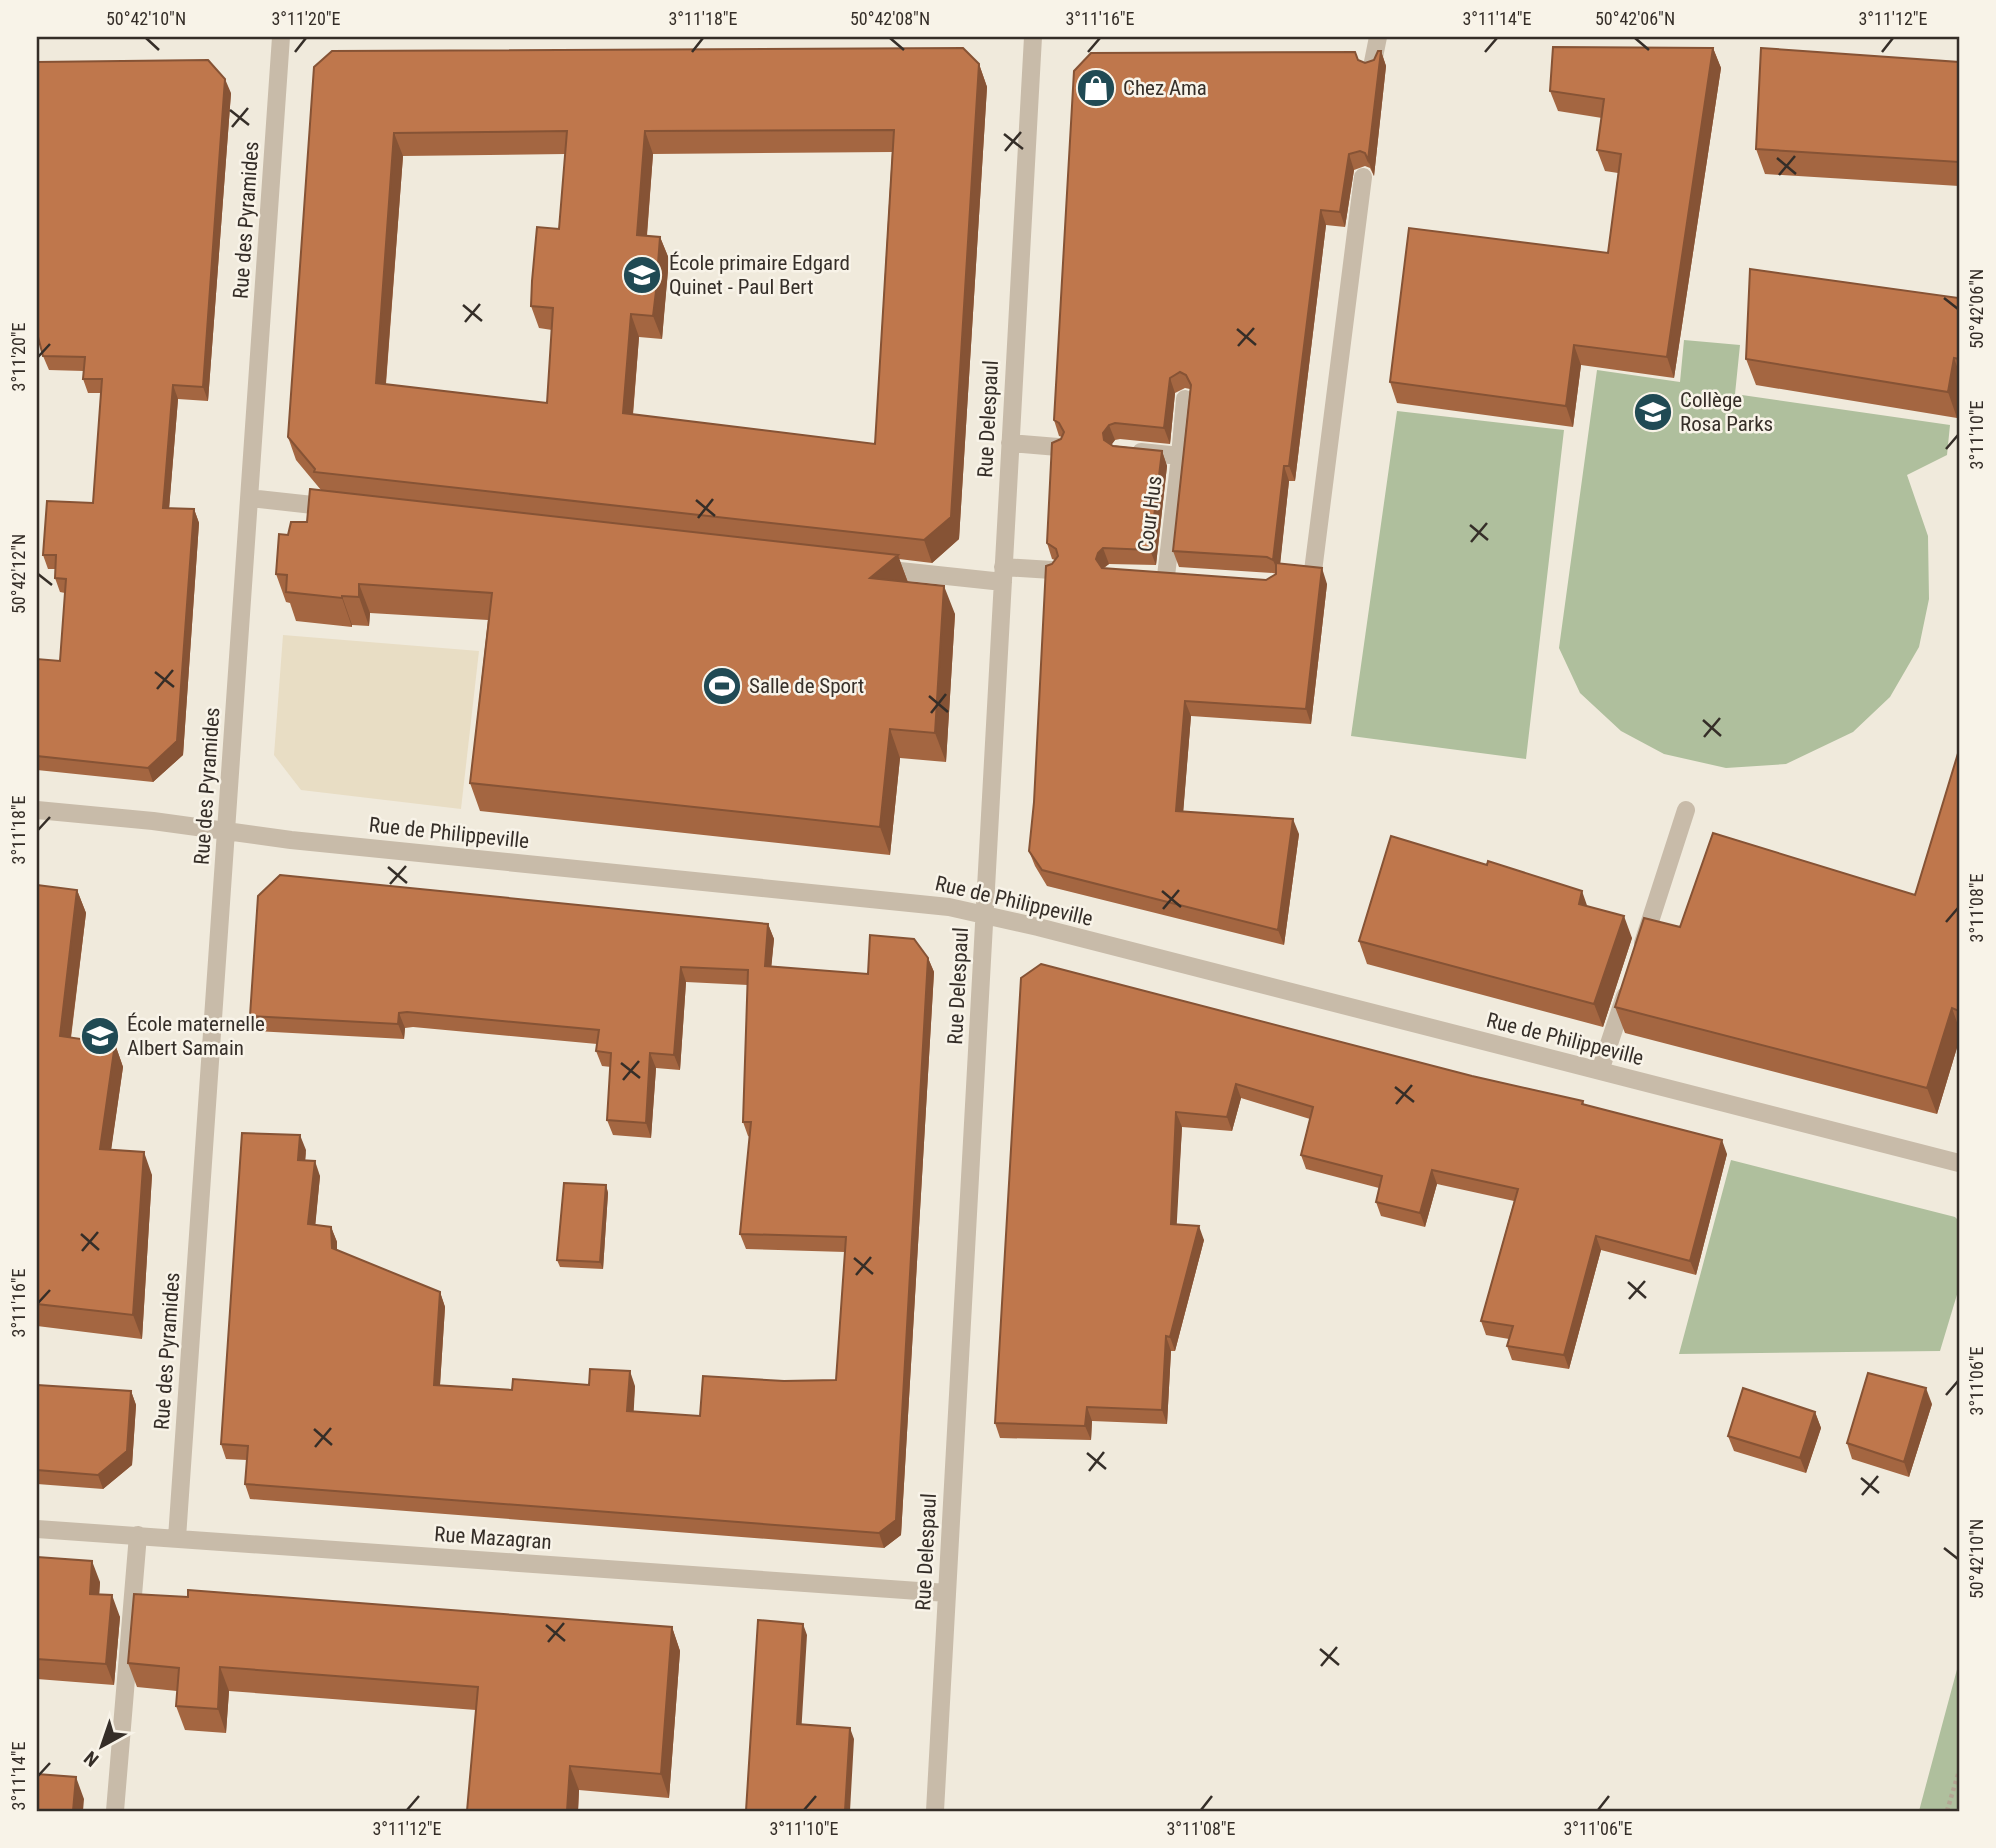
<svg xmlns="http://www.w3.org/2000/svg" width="1996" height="1848" font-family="'Roboto Condensed',sans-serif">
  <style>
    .green { fill: #afbf9d }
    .plaza { fill: #e8ddc4 }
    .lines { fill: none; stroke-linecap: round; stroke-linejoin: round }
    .path { stroke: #b4a593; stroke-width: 4.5; stroke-dasharray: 3.5 3.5; stroke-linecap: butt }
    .minor { stroke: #c8bba9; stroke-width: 18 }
    .wall { fill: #a46641; fill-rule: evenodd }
    .shaded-wall { fill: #865335 }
    .building { fill: #bf774c; stroke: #865335; stroke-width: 2; fill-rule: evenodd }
    .ticks { fill: none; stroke: #352e28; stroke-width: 2.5 }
    .labels { text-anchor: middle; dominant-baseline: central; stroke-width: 5; stroke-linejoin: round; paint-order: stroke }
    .poi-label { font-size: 21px; fill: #352e28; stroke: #f8f3e8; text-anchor: start }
    .street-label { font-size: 21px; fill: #352e28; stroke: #f8f3e8 }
    .neatline { fill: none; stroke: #352e28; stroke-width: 2.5 }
    .ticks-label { font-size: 18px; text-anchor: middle; fill: #352e28 }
  </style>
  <rect width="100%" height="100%" fill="#f0eadc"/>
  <path class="green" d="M1684 340 1740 345 1735 394 1950 425 1947 455 1907 475 1928 536 1929 599 1919 647 1890 697 1853 732 1786 764 1726 768 1664 754 1621 731 1580 693 1559 648 1597 370 1680 382Z
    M1397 411 1564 430 1526 759 1351 736Z
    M1731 1160 1955 1217 1959 1221V1288L1940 1351 1679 1354Z
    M1959 1662V1811H1919Z"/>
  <path class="plaza" d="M283 635 479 651 461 809 301 790 274 755Z"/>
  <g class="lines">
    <path class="path" d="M1947 1811 1959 1771"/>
    <path class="minor" d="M1372 67 1378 37
      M1010 443 1058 447
      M1141 452 1180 456 1185 399
      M250 498 331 507
      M1003 567 1052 570
      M881 569 1003 582
      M1313 571 1363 177
      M1166 576 1180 456
      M37 810 153 821 291 840 949 907 1038 927 1959 1163
      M1643 943 1686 810
      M1600 1071 1625 996
      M37 1529 947 1593
      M177 1538 281 37
      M115 1811 138 1535
      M935 1811 1033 37"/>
  </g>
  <path class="wall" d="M1713 48 1721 68 1674 378 1581 365 1573 427 1397 403 1390 382 1608 253 1618 173 1605 171 1597 150 1602 118 1558 111 1550 91Z
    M1381 51 1386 66 1374 176 1370 168 1365 166 1354 170 1345 227 1326 225 1295 481H1289L1280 563 1327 584 1311 724 1191 716 1183 812 1299 834 1284 945 1047 886 1035 866 1029 851 1034 802 1052 564 1055 560 1052 559 1047 543 1062 437 1059 436 1054 420 1358 60 1365 63 1374 60ZM1185 388 1190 389 1173 551 1179 567 1273 573 1276 574 1266 580 1103 569 1109 564 1156 565 1167 466 1162 451 1111 445 1115 440 1120 439 1170 444 1175 393Z
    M1959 62V186L1765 174 1756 149Z
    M979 64 987 87 959 539 932 563 899 559 908 582 955 614 946 762 900 758 890 855 480 811 470 783 488 620 370 613 369 626 352 625V627L296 621 290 603 286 602 276 574 288 535 307 522 321 490 296 460 288 437 314 67ZM892 152 875 444 633 415 639 337 662 339 664 314 669 259 660 237 647 236 653 154ZM565 154 559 229 531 306 539 328 552 330 547 403 386 384 403 156Z
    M231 93 208 401 178 399 169 508 194 509 199 523 183 755 153 782 37 770V659L60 661 65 593 60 592 55 578V569H48L43 555 93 503 101 393H88L83 379 84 371 49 370 43 356Z
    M1959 298V409L1957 418 1756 385 1746 359Z
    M1959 750V1041L1937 1114 1625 1033 1615 1007 1680 927 1915 895Z
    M37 885 77 890 86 913 71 1038 115 1044 123 1067 111 1149 152 1175 142 1339 37 1326Z
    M1588 906 1632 938 1603 1027 1367 964 1359 941Z
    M768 924 774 939 771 967 868 974 928 958 934 972 901 1535 884 1548 250 1499 245 1484 247 1460 226 1459 221 1444 306 1150 305 1161 320 1176 315 1225 331 1227 337 1242V1250L440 1292 445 1307 440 1385 512 1390 589 1385 635 1386 633 1411 700 1416 784 1381 836 1380 845 1252 746 1249 740 1234 750 1137 748 1136 743 1122 748 985 686 982 680 1070 656 1068 651 1138 613 1135 607 1120 611 1067 602 1066 596 1051 597 1044 413 1027 405 1028 404 1039 255 1031 250 1016Z
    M1021 978 1583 1101 1584 1104 1727 1154 1696 1275 1601 1250 1569 1369 1512 1360 1507 1346 1509 1339 1486 1335 1481 1321 1514 1201 1437 1184 1425 1227 1381 1216 1376 1202 1379 1188 1306 1169 1301 1155 1310 1119 1241 1098 1232 1131 1182 1127 1176 1224 1204 1240 1175 1351H1171L1167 1424 1092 1421 1091 1440 1000 1438 995 1423Z
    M606 1185 608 1193 603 1269 560 1267 557 1260Z
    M37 1385 131 1391 136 1405 132 1465 103 1489 37 1484Z
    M1932 1404 1909 1477 1852 1459 1847 1443Z
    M1815 1412 1821 1428 1806 1473 1734 1451 1728 1436Z
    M37 1557 100 1582 99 1594 120 1617 114 1685 37 1679Z
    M672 1627 680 1651 669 1798 579 1790 578 1811H467L476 1710 229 1691 226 1733 185 1730 176 1706 177 1691 137 1687 128 1663Z"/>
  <path class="shaded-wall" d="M1713 48 1721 68 1674 378 1667 357Z
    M1381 51 1386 66 1374 176 1368 160Z
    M979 64 987 87 959 539 932 563 924 540Z
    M225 79 231 93 208 401 203 387Z
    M645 131 653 154 645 258 637 235Z
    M394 133 403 156 384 406 376 383Z
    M1349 154 1354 170 1345 227 1340 212Z
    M1321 210 1326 225 1295 481 1289 466Z
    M660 237 669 259 662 339 653 316Z
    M631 314 639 337 631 436 623 413Z
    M1574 345 1581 365 1573 427 1566 406Z
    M1954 358 1959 372V409L1957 418 1948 392Z
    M1170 378 1175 393 1170 444 1164 428Z
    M173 385 178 399 168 522 163 508Z
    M1109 425 1115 440 1109 448 1104 440 1103 433Z
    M1162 451 1167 466 1156 565 1150 550Z
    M1284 466 1289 481 1279 575 1273 560Z
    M194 509 199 523 183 755 153 782 148 768Z
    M1103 548 1109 564 1103 568 1102 574 1096 559 1098 553Z
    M898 555 908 583 870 578Z
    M1322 568 1327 584 1311 724 1306 709Z
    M359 584 370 613 369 626 359 597Z
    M944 586 955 614 946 762 935 733Z
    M342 596 352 625V627L342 598Z
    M1185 701 1191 716 1182 827 1176 811Z
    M890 729 900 758 890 855 880 827Z
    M1293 819 1299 834 1284 945 1278 930Z
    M77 890 86 913 68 1059 60 1036Z
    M1582 891 1590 914 1579 904Z
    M1624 916 1632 938 1603 1027 1594 1004Z
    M768 924 774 939 770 981 765 966Z
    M928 958 934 972 901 1535 884 1548 879 1533Z
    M681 967 686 982 680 1070 674 1055Z
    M1952 1008 1959 1028V1041L1937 1114 1927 1088Z
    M399 1013 405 1028 404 1039 398 1024Z
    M115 1044 123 1067 108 1172 100 1149Z
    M650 1053 656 1068 651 1138 646 1123Z
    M1236 1084 1241 1098 1232 1131 1227 1117Z
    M1176 1112 1182 1127 1176 1238 1171 1224Z
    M300 1135 306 1150 304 1175 298 1160Z
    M1722 1140 1727 1154 1696 1275 1690 1261Z
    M144 1152 152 1175 142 1339 133 1315Z
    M315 1161 320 1176 314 1239 308 1224Z
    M1432 1170 1437 1184 1425 1227 1420 1213Z
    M606 1185 608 1193 603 1269 600 1262Z
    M1199 1226 1204 1240 1175 1351 1170 1337Z
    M331 1227 337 1242V1263L332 1248Z
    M1596 1236 1601 1250 1569 1369 1564 1355Z
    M440 1292 445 1307 439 1400 434 1385Z
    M1166 1336 1171 1351 1167 1424 1162 1410Z
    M630 1371 635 1386 633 1425 627 1411Z
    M1926 1388 1932 1404 1909 1477 1904 1462Z
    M131 1391 136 1405 132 1465 103 1489 98 1475Z
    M1087 1407 1092 1421 1091 1440 1085 1426Z
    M1815 1412 1821 1428 1806 1473 1800 1458Z
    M92 1561 100 1582 98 1615 90 1594Z
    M112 1595 120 1617 114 1685 106 1664Z
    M803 1624 807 1635 801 1735 797 1724Z
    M672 1627 680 1651 669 1798 661 1774Z
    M220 1667 229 1691 226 1733 218 1709Z
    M850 1728 854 1739 850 1811H845Z
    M570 1766 579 1790 578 1811H567Z
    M76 1777 84 1799 83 1811H73Z"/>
  <path class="building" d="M1553 47 1713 48 1667 357 1574 345 1566 406 1390 382 1409 228 1608 253 1621 154 1597 150 1604 99 1550 91Z
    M963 48 979 64 951 517 924 540 314 472 315 469 288 437 314 67 332 51ZM894 130 875 444 623 413 631 314 653 316 656 291 660 237 637 235 645 131ZM567 131 559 229 537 227 532 281 531 306 553 308 547 403 376 383 394 133Z
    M1761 48 1959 62V162L1756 149Z
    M1378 51H1381L1368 160 1365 153 1360 151 1349 154 1340 212 1321 210 1289 466H1284L1273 560 1267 557 1173 551 1191 385 1186 375 1180 372 1170 378 1164 428 1115 423 1109 425 1103 433 1104 440 1113 446 1162 451 1150 550 1103 548 1098 553 1096 559 1102 568 1266 580 1276 574V563L1322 568 1306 709 1185 701 1176 811 1293 819 1278 930 1042 870 1029 851 1034 802 1046 566 1052 564 1058 556 1056 549 1047 543 1052 443 1061 439 1064 432 1059 423 1054 420 1074 71 1091 53 1355 52 1358 60 1365 63 1374 60Z
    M208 60 225 79 203 387 173 385 163 508 194 509 177 741 148 768 37 756V659L60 661 66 579 55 578 56 555H43L47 501 93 503 102 379H83L85 357 43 356 37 333V62Z
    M1750 269 1959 298V359L1954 358 1948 392 1746 359Z
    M310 489 898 555 870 578 944 586 935 733 890 729 880 827 470 783 492 593 359 584V597L342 596V598L286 592 287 575 276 574 279 534 288 535 291 522H307Z
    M1959 750V1011L1952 1008 1927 1088 1615 1007 1644 918 1680 927 1713 833 1915 895Z
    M1391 836 1487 865 1488 861 1582 891 1579 904 1624 916 1594 1004 1359 941Z
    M280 875 768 924 765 966 868 974 870 935 914 939 928 958 896 1520 879 1533 245 1484 248 1446 221 1444 242 1133 300 1135 298 1160 315 1161 308 1224 331 1227 332 1248 440 1292 434 1385 512 1390 513 1379 589 1385 590 1369 630 1371 627 1411 700 1416 703 1376 784 1381 836 1380 846 1237 740 1234 751 1122H743L748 970 681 967 674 1055 650 1053 646 1123 607 1120 611 1053 596 1051 599 1030 407 1012 399 1013 398 1024 250 1016 258 896Z
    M37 885 77 890 60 1036 115 1044 100 1149 144 1152 133 1315 37 1304Z
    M1041 964 1472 1076 1583 1101 1582 1104 1722 1140 1690 1261 1596 1236 1564 1355 1507 1346 1513 1326 1481 1321 1518 1189 1432 1170 1420 1213 1376 1202 1382 1176 1301 1155 1313 1107 1236 1084 1227 1117 1176 1112 1171 1224 1199 1226 1170 1337 1166 1336 1162 1410 1087 1407 1085 1426 995 1423 1021 978Z
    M564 1183 606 1185 600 1262 557 1260Z
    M1868 1373 1926 1388 1904 1462 1847 1443Z
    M37 1385 131 1391 127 1451 98 1475 37 1470Z
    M1743 1388 1815 1412 1800 1458 1728 1436Z
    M37 1557 92 1561 90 1594 112 1595 106 1664 37 1659Z
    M188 1590 672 1627 661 1774 570 1766 567 1811H467L478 1687 220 1667 218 1709 176 1706 179 1668 128 1663 134 1594 188 1597Z
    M758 1620 803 1624 797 1724 850 1728 845 1811H746Z
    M37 1774 76 1777 73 1811H37Z"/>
  <path class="ticks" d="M146 38 159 50M890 38 904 50M1635 38 1649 50M295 52 306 38M692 52 703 38M1088 52 1100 38M1485 52 1497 38M1882 52 1893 38M230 110 249 125M232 127 248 108M1004 134 1023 149M1005 151 1021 132M1777 158 1796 174M1779 175 1795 156M1944 298 1958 309M463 305 482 321M465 322 480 304M1237 329 1256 345M1238 346 1254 328M38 357 50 344M1946 449 1958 435M696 500 715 516M698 518 713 499M1470 525 1488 540M1471 542 1487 523M38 574 52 585M155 672 174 687M157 689 173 670M929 696 948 712M931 713 946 694M1703 720 1721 736M1704 737 1720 718M38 830 50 817M388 867 407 883M390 884 406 866M1162 891 1181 907M1163 909 1179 890M1946 922 1958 908M621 1063 640 1078M623 1080 639 1061M1395 1087 1414 1102M1396 1104 1412 1085M81 1234 99 1250M82 1251 98 1232M854 1258 873 1274M856 1275 871 1257M1628 1282 1646 1298M1629 1299 1645 1281M38 1303 50 1290M1946 1395 1958 1381M314 1429 332 1445M315 1447 331 1428M1087 1453 1106 1469M1089 1471 1104 1452M1861 1478 1879 1493M1862 1495 1878 1476M1944 1548 1958 1559M546 1625 565 1641M548 1642 564 1623M1320 1649 1339 1665M1321 1666 1337 1647M38 1776 50 1763M407 1810 419 1796M804 1810 816 1796M1201 1810 1212 1796M1598 1810 1609 1796"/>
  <defs>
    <g id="shop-disc" transform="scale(2.0125)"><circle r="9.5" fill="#204a54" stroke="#f8f3e8"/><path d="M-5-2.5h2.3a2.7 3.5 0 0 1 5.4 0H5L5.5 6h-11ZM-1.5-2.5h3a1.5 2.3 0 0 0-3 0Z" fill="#fff"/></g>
    <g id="school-disc" transform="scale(2.0125)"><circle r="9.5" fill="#204a54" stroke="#f8f3e8"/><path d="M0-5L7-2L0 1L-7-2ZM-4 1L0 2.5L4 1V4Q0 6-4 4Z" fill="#fff"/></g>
    <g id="stadium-disc" transform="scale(2.0125)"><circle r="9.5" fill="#204a54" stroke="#f8f3e8"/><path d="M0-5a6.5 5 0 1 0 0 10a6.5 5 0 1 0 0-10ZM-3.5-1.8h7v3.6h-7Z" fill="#fff"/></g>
  </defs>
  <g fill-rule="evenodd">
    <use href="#shop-disc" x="1096" y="88"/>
    <use href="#school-disc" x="642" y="275"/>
    <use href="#school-disc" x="1653" y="412"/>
    <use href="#stadium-disc" x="722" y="686"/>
    <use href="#school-disc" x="100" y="1036"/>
  </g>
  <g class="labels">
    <g class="poi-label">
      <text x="1123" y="88">Chez Ama</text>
      <text x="669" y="263">École primaire Edgard<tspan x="669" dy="24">Quinet - Paul Bert</tspan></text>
      <text x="1680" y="400">Collège<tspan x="1680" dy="24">Rosa Parks</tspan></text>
      <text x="749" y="686">Salle de Sport</text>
      <text x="127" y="1024">École maternelle<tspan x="127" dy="24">Albert Samain</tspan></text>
    </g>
    <g class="street-label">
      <text transform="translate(246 220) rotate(-86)">Rue des Pyramides</text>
      <text transform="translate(988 419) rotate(-87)">Rue Delespaul</text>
      <text transform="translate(1150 514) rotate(-83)">Cour Hus</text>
      <text transform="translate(207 786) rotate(-86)">Rue des Pyramides</text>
      <text transform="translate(449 833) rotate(6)">Rue de Philippeville</text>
      <text transform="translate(1014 901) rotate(13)">Rue de Philippeville</text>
      <text transform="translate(958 986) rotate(-87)">Rue Delespaul</text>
      <text transform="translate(1565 1039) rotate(14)">Rue de Philippeville</text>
      <text transform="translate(167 1351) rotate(-86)">Rue des Pyramides</text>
      <text transform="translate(493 1538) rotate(4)">Rue Mazagran</text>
      <text transform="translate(926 1552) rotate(-87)">Rue Delespaul</text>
    </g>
  </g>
  <rect width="1996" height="1848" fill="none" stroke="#f8f3e8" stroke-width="77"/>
  <g transform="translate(102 1746) rotate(220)" stroke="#f8f3e8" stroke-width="5" paint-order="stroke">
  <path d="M0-5L12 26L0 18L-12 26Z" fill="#352e28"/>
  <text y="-10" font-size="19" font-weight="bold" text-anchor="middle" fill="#352e28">N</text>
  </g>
  <rect x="38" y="38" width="1920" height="1772" class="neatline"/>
  <g class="ticks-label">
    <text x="146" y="25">50°42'10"N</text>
    <text x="306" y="25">3°11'20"E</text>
    <text x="703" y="25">3°11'18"E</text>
    <text x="890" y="25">50°42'08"N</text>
    <text x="1100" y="25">3°11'16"E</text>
    <text x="1497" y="25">3°11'14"E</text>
    <text x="1635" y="25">50°42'06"N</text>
    <text x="1893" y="25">3°11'12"E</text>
    <text transform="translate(1977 309) rotate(-90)" y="6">50°42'06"N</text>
    <text transform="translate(19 357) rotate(-90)" y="6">3°11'20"E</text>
    <text transform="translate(1977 435) rotate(-90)" y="6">3°11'10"E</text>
    <text transform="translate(19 574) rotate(-90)" y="6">50°42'12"N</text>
    <text transform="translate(19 830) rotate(-90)" y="6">3°11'18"E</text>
    <text transform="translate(1977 908) rotate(-90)" y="6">3°11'08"E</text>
    <text transform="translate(19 1303) rotate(-90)" y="6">3°11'16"E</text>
    <text transform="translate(1977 1381) rotate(-90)" y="6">3°11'06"E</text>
    <text transform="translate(1977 1559) rotate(-90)" y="6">50°42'10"N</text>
    <text transform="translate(19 1776) rotate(-90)" y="6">3°11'14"E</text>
    <text x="407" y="1835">3°11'12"E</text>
    <text x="804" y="1835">3°11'10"E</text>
    <text x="1201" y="1835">3°11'08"E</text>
    <text x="1598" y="1835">3°11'06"E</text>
  </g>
</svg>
